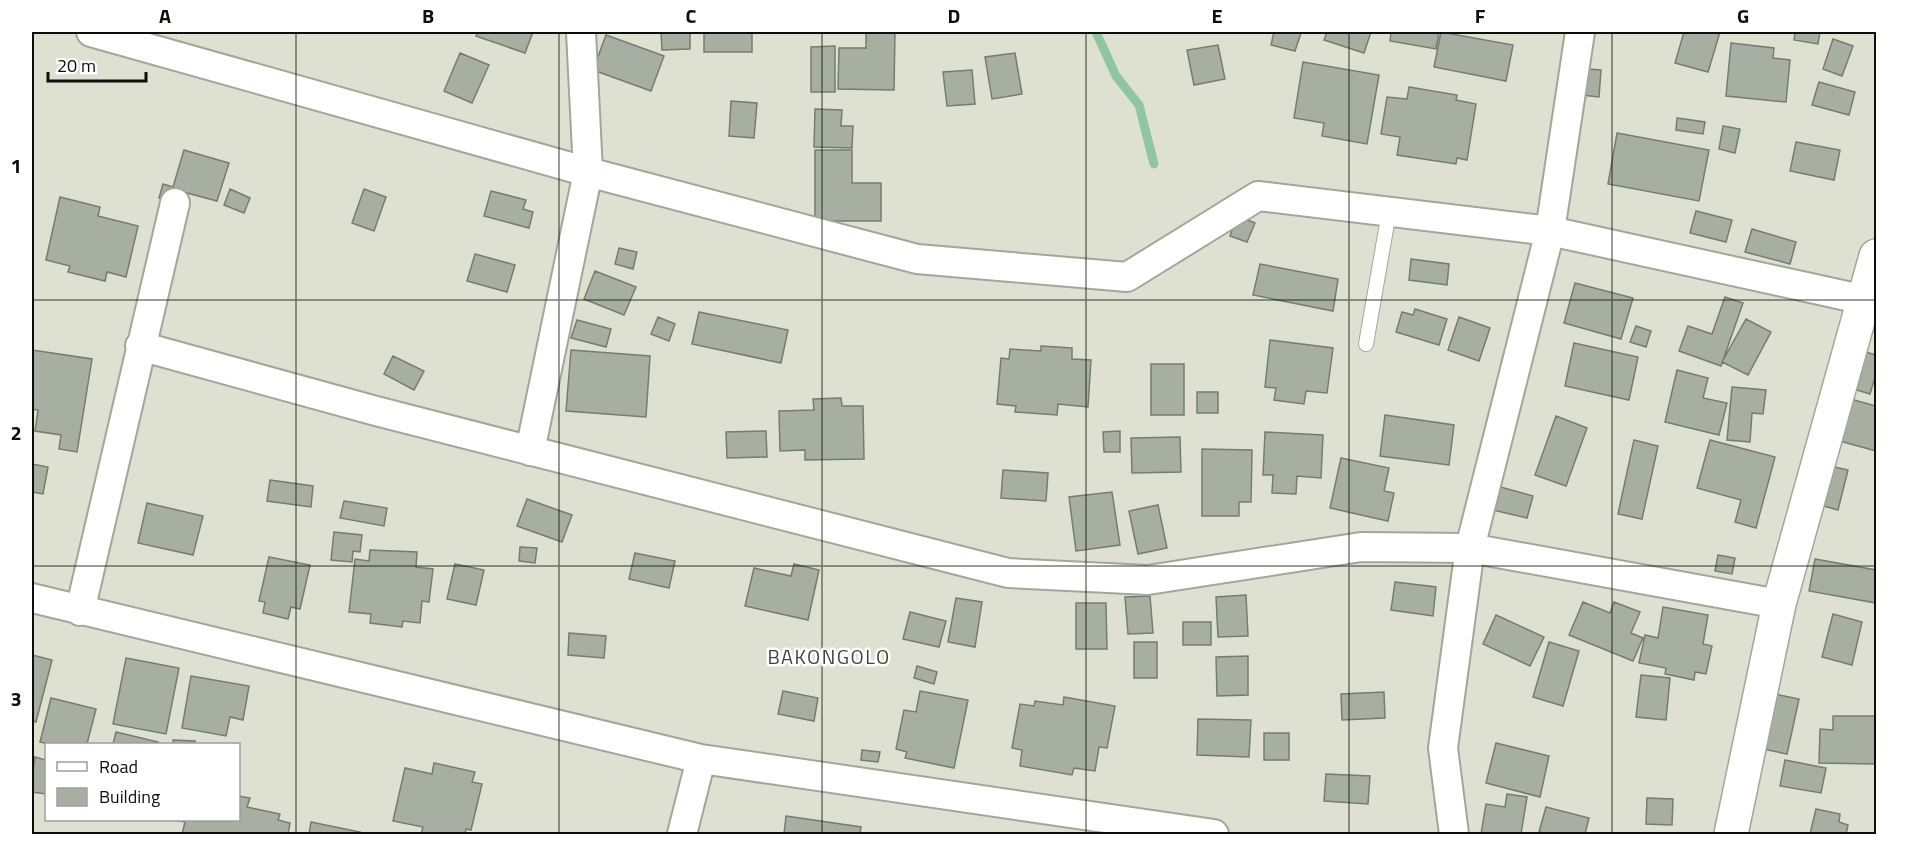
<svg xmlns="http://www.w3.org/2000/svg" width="1908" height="866" font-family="'Titillium Web',sans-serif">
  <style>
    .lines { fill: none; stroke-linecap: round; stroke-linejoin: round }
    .stream { stroke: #8fc6a0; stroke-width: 9 }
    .building { fill: #a6afa1; stroke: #757d70; stroke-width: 1.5 }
    .lane-casing { stroke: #a4a697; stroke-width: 16 }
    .street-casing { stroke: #a4a697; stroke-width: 32 }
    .secondary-casing { stroke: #a4a697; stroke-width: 36 }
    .lane { stroke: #fff; stroke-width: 14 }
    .street { stroke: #fff; stroke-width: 28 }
    .secondary { stroke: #fff; stroke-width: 33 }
    .grid { fill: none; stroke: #0e0f0a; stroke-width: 1.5; stroke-opacity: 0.55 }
    .labels { text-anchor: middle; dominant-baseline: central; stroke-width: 5; stroke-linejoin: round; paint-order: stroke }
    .quarter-label { font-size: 20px; letter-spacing: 1.5px; fill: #414436; stroke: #fff }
    .neatline { fill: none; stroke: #0e0f0a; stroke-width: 2 }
    .grid-label { font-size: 20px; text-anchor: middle; font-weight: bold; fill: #0e0f0a }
  </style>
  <rect width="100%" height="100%" fill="#dee1d1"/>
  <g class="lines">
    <path class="stream" d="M1096 32 1116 76 1139 105 1154 164"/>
  </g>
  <path class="building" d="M478 32H533L525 53 476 36Z
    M661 32H690V49L662 50Z
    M704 32 752 33V52H704Z
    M1274 32 1301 33 1295 51 1271 45Z
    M1327 32H1371L1364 53 1324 40Z
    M1391 32H1439L1436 49 1390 41Z
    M1441 32 1513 45 1506 81 1434 67Z
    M1684 32H1720L1708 72 1675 63Z
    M1795 32H1820L1818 44 1794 40Z
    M866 33H895L894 90 838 89 839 48H866Z
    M606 35 664 56 651 91 593 70Z
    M1833 39 1853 46 1842 76 1823 69Z
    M1731 43 1774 48 1773 58 1790 60 1786 102 1726 96Z
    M1218 45 1225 79 1194 85 1187 50Z
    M835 46V92H811V47Z
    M460 53 489 65 472 103 444 91Z
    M1015 53 1022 94 992 99 985 57Z
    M1303 62 1379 75 1367 144 1322 136 1324 123 1294 118Z
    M1575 68 1601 70 1599 97 1573 94Z
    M972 70 975 104 947 106 943 72Z
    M1819 82 1855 92 1849 115 1812 105Z
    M1409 87 1457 95 1456 100 1476 104 1467 160 1457 158 1456 164 1397 155 1400 137 1381 134 1387 97 1407 99Z
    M731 101 757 103 754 138 729 136Z
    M815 109 842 110 841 126H853L852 148 814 147Z
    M1677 118 1705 122 1703 134 1676 130Z
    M1723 126 1740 129 1735 153 1719 149Z
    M1617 133 1709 150 1699 201 1608 184Z
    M1796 142 1840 150 1834 180 1790 171Z
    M184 150 229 163 217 201 187 193 183 205 159 198 163 184 173 187Z
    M815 150H852V183H881V221H815Z
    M230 189 250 198 244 213 224 205Z
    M364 189 386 197 374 231 352 223Z
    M491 191 526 200 523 209 533 212 529 228 484 216Z
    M60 197 100 207 98 216 138 226 126 277 107 272 105 281 68 272 70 266 46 260Z
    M1696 211 1732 220 1726 242 1690 233Z
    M1237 216 1255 223 1247 242 1230 236Z
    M1752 229 1796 242 1790 264 1745 252Z
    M619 248 637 252 633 269 615 264Z
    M475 254 515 265 507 292 467 281Z
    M1411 259 1449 264 1447 285 1409 280Z
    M1260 264 1338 279 1333 311 1253 295Z
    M595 271 636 287 624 315 584 299Z
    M1575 283 1633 298 1621 339 1564 323Z
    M1725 297 1743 303 1721 366 1679 351 1688 326 1712 334Z
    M1415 309 1447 319 1439 345 1396 332 1402 312 1413 315Z
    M699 312 788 330 781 363 692 344Z
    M658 317 675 324 669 341 651 334Z
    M1459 317 1490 328 1479 361 1448 350Z
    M1746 319 1771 332 1748 375 1722 362Z
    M577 320 611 329 606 347 571 338Z
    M1636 326 1651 331 1646 347 1630 342Z
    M1270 340 1333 348 1327 393 1306 391 1304 404 1274 400 1276 388 1265 387Z
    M1574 343 1638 357 1629 400 1565 386Z
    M1041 346 1072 348V359L1091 360 1088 407 1058 404 1057 415 1015 412 1016 406 997 404 1001 358 1009 359 1010 349 1041 351Z
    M1856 349 1876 355V374L1870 394 1844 386Z
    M32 350 92 359 77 452 59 449 61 435 35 431 38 410 32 409Z
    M571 350 650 356 646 417 566 411Z
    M393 356 424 371 414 390 384 374Z
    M1151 364H1184V415H1151Z
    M1677 370 1708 378 1703 398 1727 403 1719 435 1665 422Z
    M1732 387 1766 390 1763 414 1752 413 1750 442 1727 440Z
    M1197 392H1218V413H1197Z
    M841 398 842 406H863L864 459 805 460V450L780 451 779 411 814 410 813 399Z
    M1847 398 1876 406V451L1836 440Z
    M1385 415 1454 425 1449 465 1380 456Z
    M1556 416 1587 428 1566 486 1535 475Z
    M766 431 767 457 727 458 726 432Z
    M1120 431V452H1104L1103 432Z
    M1265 432 1323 435 1321 478 1297 476 1296 494 1272 493 1273 475H1263Z
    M1180 437 1181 472 1132 473 1131 438Z
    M1634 440 1658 446 1642 519 1618 514Z
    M1710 440 1775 457 1756 528 1735 522 1741 500 1697 488Z
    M1202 449 1252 450 1251 502H1239V516H1202Z
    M1341 458 1389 468 1384 491 1394 493 1388 521 1330 508Z
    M32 464 48 467 43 494 32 492Z
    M1830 466 1848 470 1838 510 1820 505Z
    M1003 470 1048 473 1046 501 1001 498Z
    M270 480 313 486 311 507 267 501Z
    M1486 483 1533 496 1527 518 1480 507Z
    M1112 492 1120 545 1076 551 1069 497Z
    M527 499 572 515 562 542 517 526Z
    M344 501 387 508 384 526 340 518Z
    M147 503 203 516 193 555 138 543Z
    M1158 505 1167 548 1138 554 1129 511Z
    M334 532 362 535 360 552 353 551 352 562 331 560Z
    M520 547 537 548 535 563 519 561Z
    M370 550 417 552 416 567 433 569 429 602 422 601 420 623 403 621 402 627 370 623 371 614 349 612 355 559 369 561Z
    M635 553 675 561 669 588 629 579Z
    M1718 555 1735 558 1732 574 1715 571Z
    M269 557 310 565 300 609 291 607 288 619 263 613 265 602 259 601Z
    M1815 559 1876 570V603L1809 591Z
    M455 564 484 570 476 605 447 599Z
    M794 564 819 570 808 620 745 606 754 568 791 576Z
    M1395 582 1436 587 1433 616 1391 610Z
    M1246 595 1248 636 1218 637 1216 597Z
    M1150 596 1153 633 1128 634 1125 597Z
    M956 598 982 602 975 647 948 642Z
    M1583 602 1610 613 1614 602 1640 612 1631 633 1643 638 1633 661 1569 635Z
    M1076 603H1106L1107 649H1076Z
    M1663 607 1708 615 1703 644 1712 646 1706 674 1695 672 1694 680 1665 674 1666 668 1639 663 1645 635 1658 638Z
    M910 612 946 621 939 647 903 639Z
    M1833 614 1862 622 1852 665 1822 657Z
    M1496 615 1544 637 1530 666 1483 644Z
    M1183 622H1211V645H1183Z
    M569 633 606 636 604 658 568 655Z
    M1134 642H1157V678H1134Z
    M1549 642 1579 651 1563 706 1533 697Z
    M32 655 52 660 36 722 32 721Z
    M1248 656V695L1217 696 1216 657Z
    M126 658 179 668 166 734 113 724Z
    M917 666 937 672 934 684 914 678Z
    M1641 675 1670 678 1666 720 1636 717Z
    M191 676 249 686 243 720 230 717 226 736 182 728Z
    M783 691 818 698 814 721 778 714Z
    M920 691 968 700 954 768 905 758 907 752 896 749 904 710 916 712Z
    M1384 692 1385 718 1342 720 1341 694Z
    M1765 692 1799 699 1787 754 1753 747Z
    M1064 697 1115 706 1107 748 1099 747 1095 771 1074 768 1072 775 1020 766 1022 750 1012 748 1020 704 1034 706 1035 701 1063 705Z
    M51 698 96 709 87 744H48L40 742Z
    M1833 716H1876V764L1819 763 1820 729 1833 730Z
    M1198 719 1251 720 1249 757 1197 755Z
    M116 732 158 742 157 744H113Z
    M1264 733H1289V760H1264Z
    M173 740 195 741V744H173Z
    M1496 743 1549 756 1540 797 1486 783Z
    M862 750 880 752 878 762 861 760Z
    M35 757 46 760V794L32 792V777Z
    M1785 760 1826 768 1821 793 1780 786Z
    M434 763 475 772 472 782 482 784 471 830 466 829 465 834H421L423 827 393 821 405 768 432 774Z
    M1326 774 1370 776 1368 804 1324 801Z
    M1507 794 1527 797 1521 834H1481L1486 804 1505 807Z
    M238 796 250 798 247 807 280 814 278 820 290 823 288 834H182L185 822 174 820H238Z
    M1647 798 1673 799 1672 825 1646 824Z
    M1546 807 1589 818 1585 834H1548L1539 832Z
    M1816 809 1840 814 1839 822 1848 825 1846 834H1810Z
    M786 816 861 827 860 834H784Z
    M311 822 360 832 359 834H309Z"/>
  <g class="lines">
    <g class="lane-casing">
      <path id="lane" d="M1366 344 1389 212"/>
    </g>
    <g class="street-casing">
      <path id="street" d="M91 32 588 172 917 259 1127 277 1258 196 1550 231 1865 300
        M140 346 376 411 1008 573 1148 580 1361 547 1470 548 1779 604
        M530 451 588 172 581 32
        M32 598 701 759 1214 834
        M80 611 175 203
        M682 834 701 759
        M1454 834 1443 748 1470 548 1550 231 1580 32"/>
    </g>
    <g class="secondary-casing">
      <path id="secondary" d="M1731 834 1779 604 1876 256"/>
    </g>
    <use href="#lane" class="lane"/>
    <use href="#street" class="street"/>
    <use href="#secondary" class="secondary"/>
  </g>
  <path class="grid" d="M296 32V834M559 32V834M822 32V834M1086 32V834M1349 32V834M1612 32V834M32 300H1876M32 566H1876"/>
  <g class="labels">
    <g class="quarter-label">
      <text x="829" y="656">BAKONGOLO</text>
    </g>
  </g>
  <rect width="1908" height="866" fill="none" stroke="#ffffff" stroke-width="66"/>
  <rect x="45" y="743" width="195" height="78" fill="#ffffff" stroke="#9f9f9d" stroke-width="1.5"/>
  <rect x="57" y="762" width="30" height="9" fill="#ffffff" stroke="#9f9f9d" stroke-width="1.5"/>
  <text x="99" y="773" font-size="18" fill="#0e0f0a">Road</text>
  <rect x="57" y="788" width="30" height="18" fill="#a6afa1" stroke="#9f9f9d" stroke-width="1.5"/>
  <text x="99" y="803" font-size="18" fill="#0e0f0a">Building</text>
  <path d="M48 72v9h98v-9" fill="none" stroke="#0e0f0a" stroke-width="3"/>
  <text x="57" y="72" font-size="18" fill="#0e0f0a" stroke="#ffffff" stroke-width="4.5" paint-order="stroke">20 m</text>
  <rect x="33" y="33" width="1842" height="800" class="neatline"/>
  <g class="grid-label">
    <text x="165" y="23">A</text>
    <text x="428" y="23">B</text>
    <text x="691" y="23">C</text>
    <text x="954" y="23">D</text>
    <text x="1217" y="23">E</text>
    <text x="1480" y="23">F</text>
    <text x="1743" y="23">G</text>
    <text x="16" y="173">1</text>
    <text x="16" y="440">2</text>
    <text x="16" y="706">3</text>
  </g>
</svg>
